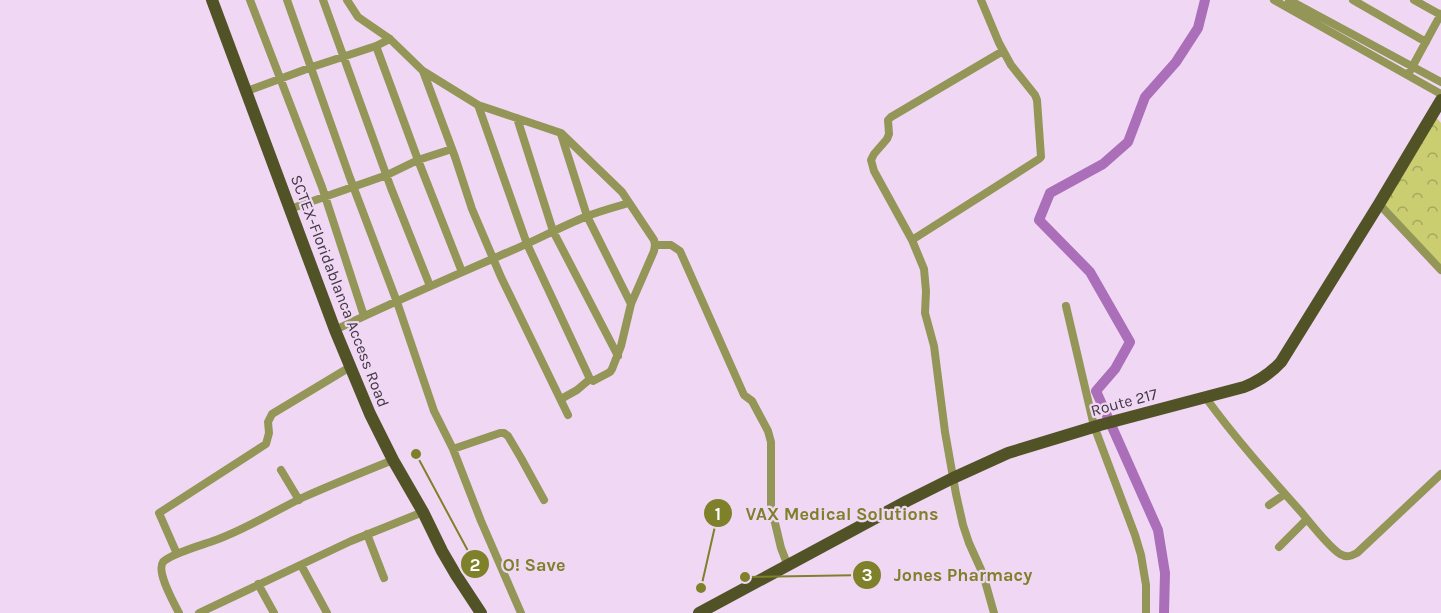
<svg xmlns="http://www.w3.org/2000/svg" width="1441" height="613" font-family="Karla,sans-serif">
  <style>
    .park { fill: url(#park-crowns) }
    .lines { fill: none; stroke-linecap: round; stroke-linejoin: round }
    .river { stroke: #ab6eb9; stroke-width: 10 }
    .minor { stroke: #939657; stroke-width: 8 }
    .primary { stroke: #515327; stroke-width: 12 }
    .labels { text-anchor: middle; dominant-baseline: central; stroke-width: 4.5; stroke-linejoin: round; paint-order: stroke }
    .street-label { font-size: 16px; fill: #413843; stroke: #f0d8f5 }
    .leader { fill: none; stroke: #7e802a; stroke-width: 2 }
    .callout-dot { fill: #7e802a; stroke: #f0d8f5; stroke-width: 2 }
    .mark-label { font-size: 18px; text-anchor: middle; font-weight: bold; fill: #fff }
    .callout-label { font-size: 18px; text-anchor: middle; font-weight: bold; fill: #7e802a; stroke: #f0d8f5; stroke-width: 4.5; stroke-linejoin: round; paint-order: stroke }
  </style>
  <defs>
    <pattern id="park-crowns" width="20" height="18" patternUnits="userSpaceOnUse" patternTransform="scale(1.5)"><rect width="20" height="18" fill="#cacd70"/><path d="M2 6a3 3 0 1 1 6 0M12 15a3 3 0 1 1 6 0" fill="none" stroke="#a6a75e"/></pattern>
  </defs>
  <rect width="100%" height="100%" fill="#f0d8f5"/>
  <path class="park" d="M1434 115 1441 123V265L1381 203Z"/>
  <g class="lines">
    <path class="river" d="M1164 613 1165 573 1158 530 1096 391 1115 369 1130 342 1090 272 1039 220 1050 193 1103 164 1128 142 1145 97 1176 62 1198 28 1205 0"/>
    <path class="minor" d="M250 0 322 187 364 316
      M287 0 350 178 397 302 434 411 453 449 481 521 521 613
      M323 0 391 188 430 286
      M347 0 358 17 390 39 423 71 455 157 472 209 501 277 568 415
      M1274 0 1441 94
      M1289 0 1441 82
      M1353 0 1426 42
      M1414 0 1441 15
      M376 46 418 160 462 272
      M423 71 478 105 561 133 622 192 654 240 655 245 654 251 631 304 621 346 612 369 610 372 593 381 590 379 577 390 561 399
      M1410 71 1441 14
      M247 91 312 67 376 46 390 39
      M478 105 527 244 590 379
      M517 118 553 231 618 356
      M561 134 587 216 631 304
      M1379 204 1441 270
      M290 209 387 175 418 160 452 149
      M912 240 1039 159 1041 157 1037 100 1035 95 1011 65 999 43 981 0
      M655 245H671L680 251 744 395 752 401 768 431 771 442V506L781 548 788 566
      M1066 306 1094 426 1135 535 1141 555 1146 585V613
      M335 330C391 303 449 278 506 253 533 242 558 228 585 217 600 211 615 207 629 203
      M1206 398C1235 438 1269 476 1302 513 1312 525 1328 546 1340 554 1347 558 1351 556 1357 553L1441 474
      M453 449 500 433H504L508 436 521 458 544 500
      M281 470 299 500
      M1269 505 1285 494
      M367 534 384 578
      M1279 547 1307 519
      M177 554 159 513 266 444 269 433 268 422 272 414 350 367
      M301 565 327 613
      M258 584 274 613
      M179 613C174 603 156 572 163 562 170 554 202 545 213 541 245 530 274 511 304 497 333 484 363 472 393 460
      M199 613 351 541 423 512
      M994 613 983 574 969 543 963 525 956 494 945 432 934 346 925 313 926 291 924 269 912 240 874 171 871 160 874 154 887 139 889 134 888 120 891 117 1003 51"/>
    <path class="primary" d="M212 0 335 330 370 414 393 460 423 512 442 551 456 575 481 613
      M699 613 907 501 953 478 1008 453 1100 425 1244 387C1260 381 1270 374 1281 362L1379 204 1441 100"/>
  </g>
  <g class="labels">
    <g class="street-label">
      <text transform="translate(340 291) rotate(69)">SCTEX-Floridablanca Access Road</text>
      <text transform="translate(1124 402) rotate(-15)">Route 217</text>
    </g>
  </g>
  <path class="leader" d="M701 588L718 513M416 454L475 564M745 577L867 575"/>
  <g class="callout-dot">
    <circle cx="701" cy="588" r="6"/>
    <circle cx="416" cy="454" r="6"/>
    <circle cx="745" cy="577" r="6"/>
    <circle cx="718" cy="513" r="15"/>
    <circle cx="475" cy="564" r="15"/>
    <circle cx="867" cy="575" r="15"/>
  </g>
  <g class="mark-label">
    <text x="718" y="520">1</text>
    <text x="475" y="571">2</text>
    <text x="867" y="581">3</text>
  </g>
  <g class="callout-label">
    <text x="842" y="520">VAX Medical Solutions</text>
    <text x="534" y="571">O! Save</text>
    <text x="963" y="581">Jones Pharmacy</text>
  </g>
</svg>
